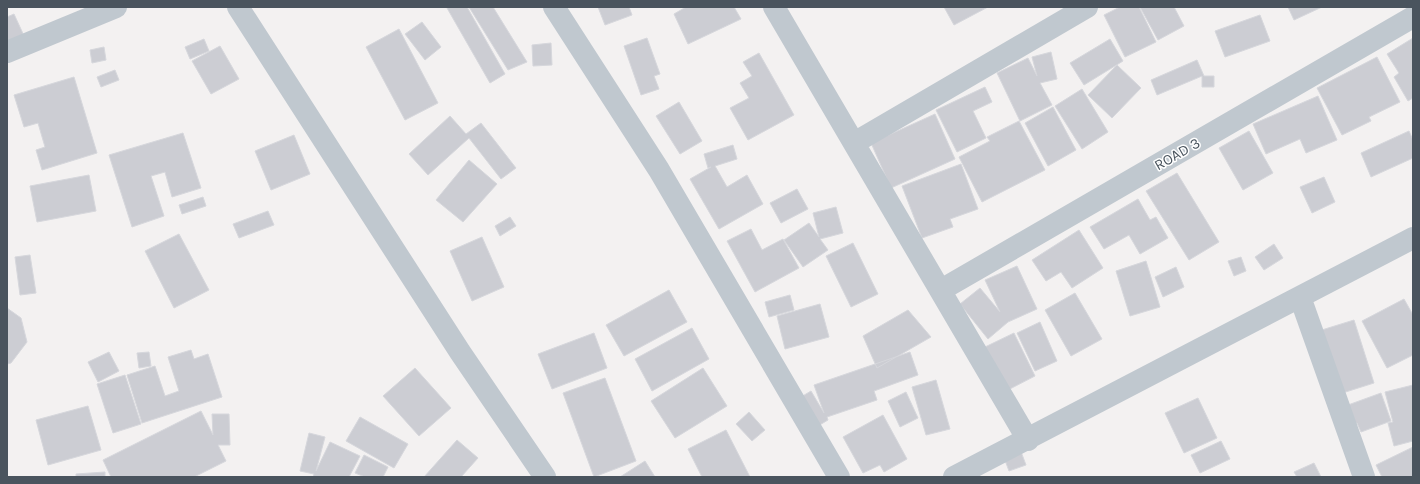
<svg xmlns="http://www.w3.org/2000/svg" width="1420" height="484" font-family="Karla,sans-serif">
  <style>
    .building { fill: #cccdd3; stroke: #d6d7dc }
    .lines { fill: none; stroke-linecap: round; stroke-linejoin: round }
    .minor { stroke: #c0c8cf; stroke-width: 22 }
    .tertiary { stroke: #c0c8cf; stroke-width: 22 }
    .labels { text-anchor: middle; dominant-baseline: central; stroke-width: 3; stroke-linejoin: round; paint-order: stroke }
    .street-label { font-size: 15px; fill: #4a545e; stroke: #fff }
  </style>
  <rect width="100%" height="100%" fill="#f3f1f1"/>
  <path class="building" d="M449 7H467L505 74 490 83 447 8Z
    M469 7H493L527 62 508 70Z
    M598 7H629L632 15 605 25Z
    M686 7H734L741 19 688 44 674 14Z
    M944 7H988L954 25Z
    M1120 7H1139L1156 42 1125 57 1104 15Z
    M1140 7H1174L1184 26 1158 40Z
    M1288 7H1322L1294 20Z
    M14 14 25 38 7 45V17Z
    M1260 15 1270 41 1225 57 1215 31Z
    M422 22 441 47 425 60 405 34Z
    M399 29 438 103 405 120 366 47Z
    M647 38 660 74 654 76 659 89 641 95 624 46Z
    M1413 38V98L1408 101 1394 77 1399 73 1387 54Z
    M204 39 209 51 190 59 185 47Z
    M1110 39 1123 61 1084 85 1070 63Z
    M551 43 552 65 533 66 532 45Z
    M220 46 239 79 211 94 192 61Z
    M104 47 106 60 92 63 90 50Z
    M1051 52 1057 79 1040 83 1052 105 1020 121 997 73 1028 58 1037 76 1032 57Z
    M759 53 794 115 748 140 730 108 749 98 740 83 752 76 743 62Z
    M1377 57 1400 102 1369 117 1371 121 1342 135 1317 88Z
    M1197 60 1204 76H1214V87H1202V76L1157 95 1151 80Z
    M1117 65 1141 88 1112 118 1088 95Z
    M115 70 119 80 101 87 97 77Z
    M74 77 97 153 42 170 36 150 45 147 38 123 24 127 14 95Z
    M985 87 992 102 973 111 986 138 957 152 936 110Z
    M1082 89 1108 132 1082 149 1055 106Z
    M1318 96 1337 140 1306 153 1300 139 1266 154 1253 124Z
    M679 102 702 141 680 154 656 116Z
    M1053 107 1076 150 1048 166 1025 123Z
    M935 114 955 159 891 188 871 143Z
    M450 116 466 134 481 123 516 168 501 179 469 138 428 175 409 154Z
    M1019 121 1045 170 982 202 959 157 990 141 987 137Z
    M1249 131 1273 173 1243 190 1219 148Z
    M1409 131 1413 140V158L1371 177 1361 153Z
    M183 133 201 188 172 197 165 172 151 176 164 216 132 227 109 155Z
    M294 135 310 174 271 190 255 151Z
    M733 145 737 159 715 166 727 187 747 175 763 204 719 229 690 179 711 167 708 168 704 154Z
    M469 160 497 184 463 222 436 200Z
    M961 164 978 209 950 219 953 227 922 238 902 186Z
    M1177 173 1219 242 1189 260 1146 191Z
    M89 175 96 211 37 222 30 186Z
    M1324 177 1335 202 1312 213 1300 187Z
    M797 189 808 209 781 223 770 203Z
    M203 197 206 206 182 214 179 205Z
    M1138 199 1150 220 1156 217 1168 238 1140 254 1129 235 1104 249 1090 227Z
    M836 207 843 233 820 239 828 250 803 267 784 240 809 223 819 237 813 213Z
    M268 211 274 225 239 238 233 224Z
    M510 217 516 226 500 236 495 226Z
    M751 229 762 250 783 239 799 268 755 292 727 241Z
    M1079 230 1103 268 1072 288 1061 272 1046 281 1032 260Z
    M179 234 209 290 174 308 145 251Z
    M482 237 504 287 472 301 450 251Z
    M853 243 878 294 851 307 826 256Z
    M1274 244 1283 258 1264 270 1255 257Z
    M30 255 36 293 20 295 15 257Z
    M1241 257 1246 271 1234 276 1228 261Z
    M1146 261 1160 307 1130 316 1116 271Z
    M1017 266 1037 309 1008 322 988 339 960 304 980 288 1000 312 985 280Z
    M1176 267 1184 287 1163 297 1155 277Z
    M669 290 687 322 624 356 606 325Z
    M1075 293 1102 339 1071 356 1045 310Z
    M790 295 794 310 769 317 765 302Z
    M1404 299 1413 315V355L1387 368 1362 321Z
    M820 304 829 337 785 349 777 316Z
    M7 308 21 318 27 342 11 363 7 364Z
    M908 310 931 337 877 368 863 336Z
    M1354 320 1374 383 1333 396 1312 333Z
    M1040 322 1057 361 1035 371 1017 333Z
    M692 328 709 359 652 391 635 359Z
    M594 333 607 368 552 389 538 354Z
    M1014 333 1035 376 1006 391 985 347Z
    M191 350 194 359 208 354 222 397 142 423 127 375 155 366 165 396 179 391 168 357Z
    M109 352 119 371 98 382 88 362Z
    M149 352 151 366 139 368 137 353Z
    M910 352 918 375 874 391 877 400 827 417 828 420 818 426 801 397 811 391 824 413 814 385Z
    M415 368 451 408 419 436 383 396Z
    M703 368 727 406 675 438 651 401Z
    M125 375 141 424 113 433 97 384Z
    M605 378 636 461 594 477 563 393Z
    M936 380 950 429 926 435 912 387Z
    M1413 385V441L1394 446 1388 423 1393 422 1385 392Z
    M906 392 918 418 900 427 888 401Z
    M1381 393 1391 421 1361 432 1357 423 1343 428 1337 409Z
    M1198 398 1217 438 1184 453 1165 413Z
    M88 406 101 450 48 465 36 420Z
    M201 411 213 435 212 414H229L230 445H218L226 461 194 477H111L103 460Z
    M749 412 765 430 752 441 736 424Z
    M883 415 907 459 884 472 880 465 863 473 843 437Z
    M360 417 408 444 394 468 346 441Z
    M726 430 750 477H702L688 449Z
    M309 433 325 437 316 471 330 442 360 456 349 477H313L314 474 300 471Z
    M457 440 478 458 461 477H424Z
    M1221 441 1230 459 1200 473 1191 455Z
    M1413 447V477H1382L1376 465Z
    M1020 449 1026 465 1009 471 1003 455Z
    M364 455 388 467 383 477H365L355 473Z
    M645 461 655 477H620Z
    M1314 463 1321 477H1297L1294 472Z
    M105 472V477H76V474Z"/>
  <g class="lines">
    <path class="minor" d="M554 7 659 170 839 477
      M774 7 1028 440
      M7 52 116 7
      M854 143 1087 7
      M941 290 1413 17
      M1300 297 1364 477
      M954 477 1413 238"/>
    <path class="tertiary" d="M238 7 460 352 545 477"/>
  </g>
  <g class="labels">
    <g class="street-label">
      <text transform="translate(1177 154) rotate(-30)">ROAD 3</text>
    </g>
  </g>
  <rect width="1420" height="484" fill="none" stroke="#4a545e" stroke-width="16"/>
</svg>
